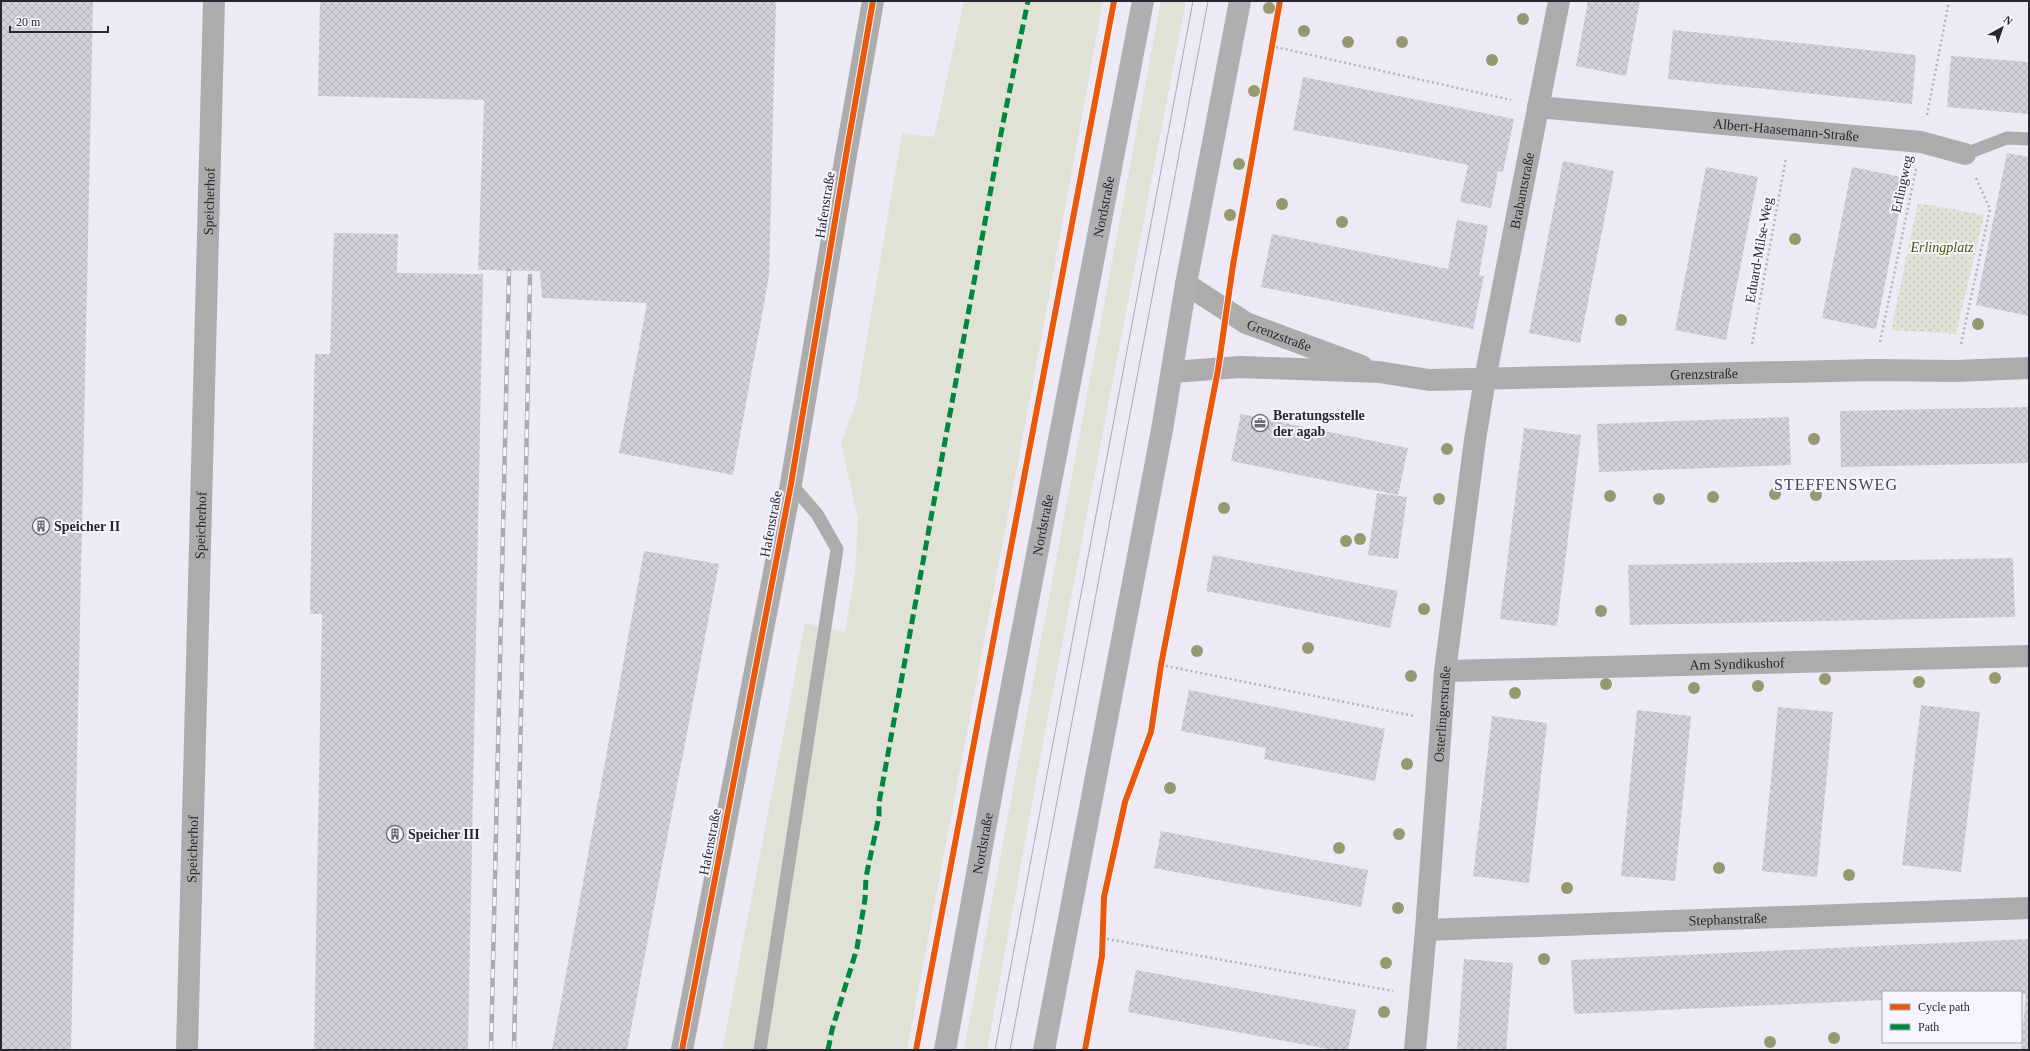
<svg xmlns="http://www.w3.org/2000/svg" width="2030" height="1051" font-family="Georgia,serif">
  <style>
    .grass { fill: #e0e2d6 }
    .park { fill: url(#park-dots) }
    .building { fill: url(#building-cross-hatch) }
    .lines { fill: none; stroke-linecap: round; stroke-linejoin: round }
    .path { stroke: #b2b1b5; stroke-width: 2.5; stroke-dasharray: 2 3; stroke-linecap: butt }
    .service { stroke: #acacad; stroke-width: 13 }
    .minor { stroke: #acacad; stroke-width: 22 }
    .primary { stroke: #b1aeb2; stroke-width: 22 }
    .tram { stroke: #acaab0; stroke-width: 1 }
    .rail-casing { stroke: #acaab0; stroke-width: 4.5 }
    .rail { stroke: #f6f4ff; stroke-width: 3; stroke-dasharray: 9; stroke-linecap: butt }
    .quiet { stroke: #00873e; stroke-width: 5; stroke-dasharray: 10 5; stroke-linecap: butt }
    .cycleway-casing { stroke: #f6f4ff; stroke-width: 8 }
    .cycleway { stroke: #e8590c; stroke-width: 6 }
    .tree { fill: #96996f }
    .labels { text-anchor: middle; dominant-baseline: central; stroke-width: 4; stroke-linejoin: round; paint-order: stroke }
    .street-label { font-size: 14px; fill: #282630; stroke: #f6f4ff }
    .park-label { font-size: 14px; font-style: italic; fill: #4f5701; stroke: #f6f4ff }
    .poi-label { font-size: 14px; font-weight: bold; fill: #282630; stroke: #f6f4ff; text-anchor: start }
    .quarter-label { font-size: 16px; letter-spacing: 1px; fill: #423d53; stroke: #f6f4ff }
  </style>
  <defs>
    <pattern id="park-dots" width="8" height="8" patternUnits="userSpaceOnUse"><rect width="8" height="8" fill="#e0e2d6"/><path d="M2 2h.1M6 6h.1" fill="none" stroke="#c0c2b8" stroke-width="1.8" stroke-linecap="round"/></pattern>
    <pattern id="building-cross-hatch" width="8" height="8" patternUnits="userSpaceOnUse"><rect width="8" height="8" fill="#d3d0da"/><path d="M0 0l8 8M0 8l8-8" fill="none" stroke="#b5b2bb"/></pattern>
  </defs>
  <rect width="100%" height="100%" fill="#edeaf6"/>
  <path class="grass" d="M964 1H1103L1042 334 907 1050H722L805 623 845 632 855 573 858 520 841 443 856 403 902 133 934 137Z
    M1161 1H1186L1043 743 987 1050H964Z"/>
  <path class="park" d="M1918 203 1984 215 1956 334 1891 330Z"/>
  <path class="building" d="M1 1H93L71 1050H1Z
    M320 1H776L769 276 733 475 619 453 647 303 542 298 540 271 478 270 484 100 318 96Z
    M1588 1H1640L1626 76 1576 66Z
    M1673 30 1916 55 1912 104 1668 79Z
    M1951 56 2029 62V114L1947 107Z
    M1303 77 1514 119 1503 172 1498 171 1491 208 1460 202 1468 165 1293 130Z
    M2007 153 2029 157V316L1976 305Z
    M1563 161 1614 171 1580 343 1529 333Z
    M1706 167 1758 177 1726 340 1675 330Z
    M1852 167 1906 178 1876 329 1822 318Z
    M1457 220 1488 226 1479 275 1484 276 1473 329 1261 287 1272 234 1448 269Z
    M334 233 398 234 397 273 483 274 468 1050H314L322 614H310L314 375 315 354H330Z
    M2029 407V463L1841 467 1840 411Z
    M1241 414 1408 448 1398 495 1231 461Z
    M1789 417 1791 465 1599 472 1597 424Z
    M1524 428 1581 435 1557 626 1500 619Z
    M1377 493 1407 497 1398 559 1368 555Z
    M644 551 719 564 627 1050H552Z
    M1213 555 1398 591 1390 628 1206 591Z
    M2013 558 2015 617 1630 625 1628 565Z
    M1189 690 1385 729 1375 781 1264 759 1266 748 1181 731Z
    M1921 705 1980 712 1961 872 1902 865Z
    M1778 707 1833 712 1817 877 1762 871Z
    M1637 710 1691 716 1675 881 1621 876Z
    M1492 716 1547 723 1529 883 1473 876Z
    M1161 831 1368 870 1361 907 1154 868Z
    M2029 939V1050H2021L2026 994H2021V992H1883V1000L1574 1014 1571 960Z
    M1464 959 1513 963 1506 1050H1457Z
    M1136 970 1356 1010 1348 1050H1334L1128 1012Z"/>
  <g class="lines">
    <path class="path" d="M1271 46 1511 100
      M1927 115 1949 1
      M1880 342 1916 169
      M1752 344 1786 158
      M1961 344 1990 209 1976 178
      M1161 665 1414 716
      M1102 938 1393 991"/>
    <path class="service" d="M1965 154 2007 138 2029 139
      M760 1050 837 549 817 514 791 484"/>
    <g class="minor">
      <path id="s1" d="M1538 107 1921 142 1965 154"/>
      <path id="s2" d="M1186 284 1246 323 1362 366"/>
      <path id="s3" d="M1172 372 1240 367 1379 372 1429 380 1874 370 1955 371 2029 368"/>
      <path id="s4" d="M1445 671 2029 656"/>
      <path id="s5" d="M1426 930 2029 908"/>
      <path id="s6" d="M187 1050 214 1"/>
      <path d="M682 1050 791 484 846 155 873 1"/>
      <path id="s7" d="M1415 1050 1426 930 1445 671 1475 440 1485 379 1559 1"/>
    </g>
    <g class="primary">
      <path id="s8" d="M945 1050 998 758 1143 1"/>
      <path d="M1044 1050 1162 430 1186 284 1240 1"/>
    </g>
    <path class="tram" d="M995 1050 1193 1
      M1010 1050 1208 1"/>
    <g class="rail-casing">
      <path id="rail" d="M491 1050 509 271
        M514 1050 530 276"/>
    </g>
    <use href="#rail" class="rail"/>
    <path class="quiet" d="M828 1050 832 1030 857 948 865 899 866 877 879 816V803L1003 123 1028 1"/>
    <g class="cycleway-casing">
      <path id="cycleway" d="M682 1050 791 484 846 155 873 1
        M916 1050 1114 1
        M1085 1050 1102 956 1104 897 1125 802 1151 732 1161 665 1218 370 1233 265 1280 1"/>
    </g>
    <use href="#cycleway" class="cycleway"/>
  </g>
  <g class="tree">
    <circle cx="1269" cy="8" r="6"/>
    <circle cx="1523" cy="19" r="6"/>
    <circle cx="1304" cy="31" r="6"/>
    <circle cx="1348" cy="42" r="6"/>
    <circle cx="1402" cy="42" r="6"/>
    <circle cx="1492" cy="60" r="6"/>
    <circle cx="1254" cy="91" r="6"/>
    <circle cx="1239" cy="164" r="6"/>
    <circle cx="1282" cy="204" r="6"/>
    <circle cx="1230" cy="215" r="6"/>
    <circle cx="1342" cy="222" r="6"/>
    <circle cx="1795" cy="239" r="6"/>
    <circle cx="1621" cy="320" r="6"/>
    <circle cx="1978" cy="324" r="6"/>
    <circle cx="1814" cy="439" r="6"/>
    <circle cx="1447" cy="449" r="6"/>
    <circle cx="1775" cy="494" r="6"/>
    <circle cx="1816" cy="495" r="6"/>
    <circle cx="1610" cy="496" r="6"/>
    <circle cx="1713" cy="497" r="6"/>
    <circle cx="1439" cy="499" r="6"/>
    <circle cx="1659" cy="499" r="6"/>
    <circle cx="1224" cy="508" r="6"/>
    <circle cx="1360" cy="539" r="6"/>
    <circle cx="1346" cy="541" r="6"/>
    <circle cx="1424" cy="609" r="6"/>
    <circle cx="1601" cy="611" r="6"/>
    <circle cx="1308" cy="648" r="6"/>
    <circle cx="1197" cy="651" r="6"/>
    <circle cx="1411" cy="676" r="6"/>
    <circle cx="1995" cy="678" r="6"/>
    <circle cx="1825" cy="679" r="6"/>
    <circle cx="1919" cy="682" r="6"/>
    <circle cx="1606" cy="684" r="6"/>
    <circle cx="1758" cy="686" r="6"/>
    <circle cx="1694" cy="688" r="6"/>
    <circle cx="1515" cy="693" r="6"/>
    <circle cx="1407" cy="764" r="6"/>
    <circle cx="1170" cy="788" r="6"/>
    <circle cx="1399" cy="834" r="6"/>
    <circle cx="1339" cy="848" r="6"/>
    <circle cx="1719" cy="868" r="6"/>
    <circle cx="1849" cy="875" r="6"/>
    <circle cx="1567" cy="888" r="6"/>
    <circle cx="1398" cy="908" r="6"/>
    <circle cx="1544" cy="959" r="6"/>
    <circle cx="1386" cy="963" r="6"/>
    <circle cx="1384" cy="1012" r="6"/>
    <circle cx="1834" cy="1038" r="6"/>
    <circle cx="1770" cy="1042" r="6"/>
  </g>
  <defs>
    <g id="office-ring" transform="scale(0.9)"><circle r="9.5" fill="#f6f4ff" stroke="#6d6b75" stroke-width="1.5"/><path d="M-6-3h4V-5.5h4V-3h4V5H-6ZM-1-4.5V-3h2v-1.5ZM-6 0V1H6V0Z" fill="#6d6b75"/></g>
    <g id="building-ring" transform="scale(0.9)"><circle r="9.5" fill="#f6f4ff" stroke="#6d6b75" stroke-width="1.5"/><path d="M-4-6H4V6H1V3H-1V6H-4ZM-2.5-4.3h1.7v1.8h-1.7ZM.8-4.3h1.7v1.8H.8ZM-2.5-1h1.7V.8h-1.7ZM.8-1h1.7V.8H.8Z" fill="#6d6b75"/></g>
  </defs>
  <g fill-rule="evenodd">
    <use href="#office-ring" x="1260" y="423"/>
    <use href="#building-ring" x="41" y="526"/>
    <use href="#building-ring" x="395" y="834"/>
  </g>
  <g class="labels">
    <g class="street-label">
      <text stroke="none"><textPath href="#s1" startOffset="249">Albert-Haasemann-Straße</textPath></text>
      <text transform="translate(1902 184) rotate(-78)">Erlingweg</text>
      <text stroke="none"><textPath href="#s7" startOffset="867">Brabantstraße</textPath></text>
      <text stroke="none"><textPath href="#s6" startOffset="849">Speicherhof</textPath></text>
      <text transform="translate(825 205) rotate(-81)">Hafenstraße</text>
      <text stroke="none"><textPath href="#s8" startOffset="858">Nordstraße</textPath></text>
      <text transform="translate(1759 250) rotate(-80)">Eduard-Milse-Weg</text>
      <text stroke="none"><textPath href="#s2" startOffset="107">Grenzstraße</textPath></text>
      <text stroke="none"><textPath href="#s3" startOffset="533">Grenzstraße</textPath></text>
      <text transform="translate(771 524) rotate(-79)">Hafenstraße</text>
      <text stroke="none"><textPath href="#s8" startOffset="534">Nordstraße</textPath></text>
      <text stroke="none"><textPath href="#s6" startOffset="525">Speicherhof</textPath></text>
      <text stroke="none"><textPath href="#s4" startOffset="292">Am Syndikushof</textPath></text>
      <text stroke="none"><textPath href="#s7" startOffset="337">Osterlingerstraße</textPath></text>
      <text transform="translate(710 842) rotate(-79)">Hafenstraße</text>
      <text stroke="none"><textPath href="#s8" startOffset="210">Nordstraße</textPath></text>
      <text stroke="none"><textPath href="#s6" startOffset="201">Speicherhof</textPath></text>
      <text stroke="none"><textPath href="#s5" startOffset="302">Stephanstraße</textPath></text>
    </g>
    <g class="park-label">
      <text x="1942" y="247">Erlingplatz</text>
    </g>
    <g class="poi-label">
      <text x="1273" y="415">Beratungsstelle<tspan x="1273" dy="16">der agab</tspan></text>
      <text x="54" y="526">Speicher II</text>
      <text x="408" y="834">Speicher III</text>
    </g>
    <g class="quarter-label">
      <text x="1836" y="484">STEFFENSWEG</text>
    </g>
  </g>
  <rect width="2030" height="1051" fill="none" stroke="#282630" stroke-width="4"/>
  <rect x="1882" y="991" width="140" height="52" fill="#f6f4ff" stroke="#a4a2ac"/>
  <rect x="1890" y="1004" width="20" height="6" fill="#e8590c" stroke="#a4a2ac"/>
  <text x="1918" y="1011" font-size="12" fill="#282630">Cycle path</text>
  <rect x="1890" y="1024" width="20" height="6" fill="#00873e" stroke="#a4a2ac"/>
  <text x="1918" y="1031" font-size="12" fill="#282630">Path</text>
  <g transform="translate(2002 28) rotate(40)" stroke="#f6f4ff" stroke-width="3" paint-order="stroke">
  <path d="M0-3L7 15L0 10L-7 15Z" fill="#282630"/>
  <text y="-6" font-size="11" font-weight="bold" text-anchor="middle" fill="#282630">N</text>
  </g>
  <path d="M10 26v6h98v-6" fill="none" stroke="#282630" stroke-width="2"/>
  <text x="16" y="26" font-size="12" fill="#282630" stroke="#f6f4ff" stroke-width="3" paint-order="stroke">20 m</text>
</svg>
